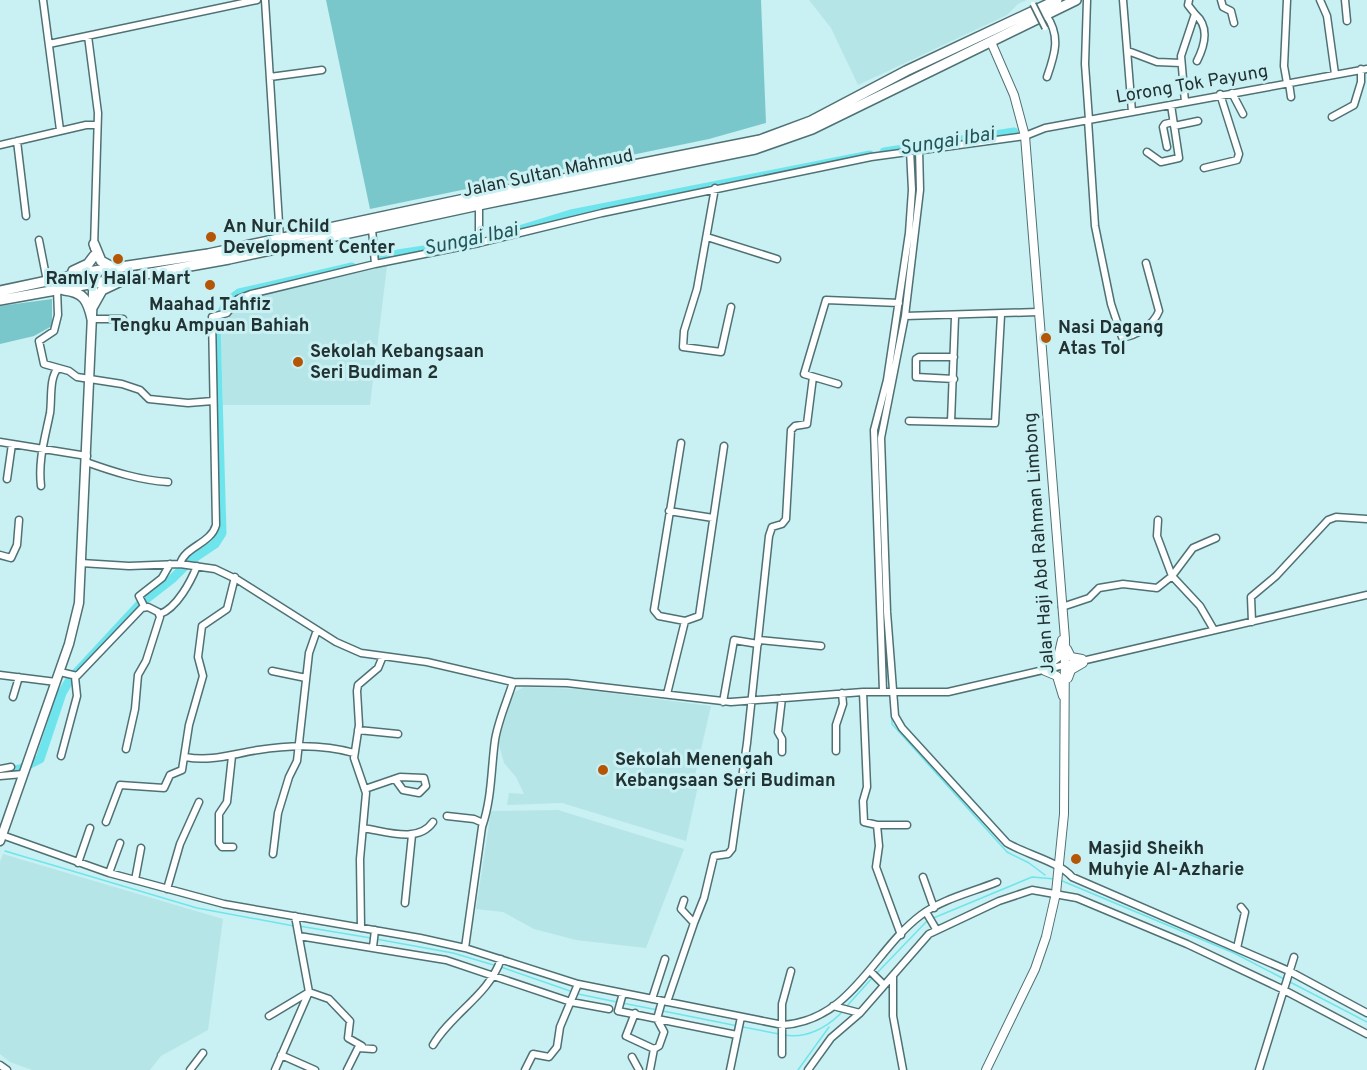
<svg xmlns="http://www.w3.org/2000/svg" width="1367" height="1070" font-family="Overpass,sans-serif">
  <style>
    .built { fill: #b6e5e8 }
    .green { fill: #7ac7cb }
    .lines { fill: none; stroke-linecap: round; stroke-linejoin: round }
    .stream { stroke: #6ee5ed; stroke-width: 1.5 }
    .river { stroke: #6ee5ed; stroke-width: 9 }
    .minor-casing { stroke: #4f7174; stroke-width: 9 }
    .tertiary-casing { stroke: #4f7174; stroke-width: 10 }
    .secondary-casing { stroke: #4f7174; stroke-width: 11 }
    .trunk-casing { stroke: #4f7174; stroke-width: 12 }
    .minor { stroke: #fff; stroke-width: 6 }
    .tertiary { stroke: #fff; stroke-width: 8 }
    .secondary { stroke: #fff; stroke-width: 8 }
    .trunk { stroke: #fff; stroke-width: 9 }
    .pedestrian-bridge-casing { stroke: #4f7174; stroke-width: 8; stroke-linecap: butt }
    .pedestrian-bridge { stroke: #fff; stroke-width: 4.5 }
    .poi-dot { fill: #b55607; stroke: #c9f0f2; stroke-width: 2 }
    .labels { text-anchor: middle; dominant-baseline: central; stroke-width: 6; stroke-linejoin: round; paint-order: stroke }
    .street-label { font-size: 18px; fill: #223132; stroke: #c9f0f2 }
    .poi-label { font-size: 18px; font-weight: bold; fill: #223132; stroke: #c9f0f2; text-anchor: start }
    .water-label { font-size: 20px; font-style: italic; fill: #215559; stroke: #c9f0f2 }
  </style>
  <rect width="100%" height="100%" fill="#c9f0f2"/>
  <path class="built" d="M809 0H1027L1018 4 1007 15 858 85 831 28Z
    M387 266 370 405H223L220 320 229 318 234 307 268 293Z
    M524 687 578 689 711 706 693 784 698 786 686 841 562 803 507 805 509 793 524 794 516 777 504 763 498 741 513 693Z
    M558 810 684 849 646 948 576 940 534 929 503 912 476 909 491 811Z
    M3 854 223 919 208 1030 161 1056 150 1070H32L10 1062 0 1054V862Z"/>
  <path class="green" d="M326 0H761L766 123 709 139 370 209Z
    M52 299V326L34 336 0 344V306Z"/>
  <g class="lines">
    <path class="stream" d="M884 646 889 683
      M891 699 892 724 1007 852 1029 863 1045 875
      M5 851 197 908 294 926
      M1060 880 1234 953 1286 980
      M931 919 1032 877 1055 879
      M299 926 371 938
      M376 939 453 953 497 966
      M501 967 573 992
      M876 974 927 921
      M1290 982 1367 1022
      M578 994 617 1002
      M622 1003 658 1010
      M846 1007 873 977
      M663 1011 738 1026
      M743 1027 779 1034
      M784 1035C807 1039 828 1027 843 1011
      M798 1070 829 1027"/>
    <path class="river" d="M884 152 1014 132
      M503 235 571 214 870 155
      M374 262 398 254 463 244
      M145 600 172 579 191 560 215 544 222 533 216 325 227 302 239 293 352 267
      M76 673 139 605
      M0 772 20 769 40 759 62 693 69 681"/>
    <g class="minor-casing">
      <path id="minor" d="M43 0 60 130
        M265 0 280 239
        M1087 0 1085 64 1089 120
        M1123 0 1132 112
        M1221 0 1223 7 1231 11 1234 23
        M1320 0 1327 16 1335 74
        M1345 0 1347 21
        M1195 14C1210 27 1205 45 1197 61
        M1046 15C1061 36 1055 54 1047 77
        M88 36 98 113 94 248
        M49 44 257 0
        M1128 51 1157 62 1181 63
        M270 77 322 70
        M1287 83 1284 66 1287 0
        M1289 83 1291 97
        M1232 93 1243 114
        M1185 102 1181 56 1195 14 1188 5 1189 0
        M1332 117 1354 105 1361 82V69
        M1088 120 1095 226 1111 304 1122 337C1136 337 1154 324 1159 311L1146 263
        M1174 126 1198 121
        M17 141 26 216
        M0 145 86 125H97
        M1167 147 1163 127 1165 124 1173 122
        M919 148 920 190 905 316 881 438 887 612 895 716 902 728 1007 843C1025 854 1060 862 1072 877L1289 971 1367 1013
        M1147 152 1161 162 1179 158 1171 105
        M1204 168 1237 160 1239 154 1220 94
        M715 188 697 289 684 331 683 347 721 352 731 307
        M707 237 777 259
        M39 240 47 281
        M479 243 602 213 871 157 1025 136 1045 128 1367 69
        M375 264 479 243V205
        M57 289 58 315 54 331 39 341 44 364 69 371 77 377 122 384 140 390 149 399 188 403 213 401
        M905 316 1038 312
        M92 319H123
        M954 379 916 377V359L919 357H954
        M838 384 804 374 826 300 899 303
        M909 421 995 423 1001 315
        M951 422 955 317
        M0 442 87 456
        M681 443 654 610 659 616 685 621 699 616 724 446
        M86 462C114 472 139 480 168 482
        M7 479 12 444
        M41 486C38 460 45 438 50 413 52 399 49 378 58 368
        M669 511 713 518
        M1158 520 1157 536 1172 576 1200 606 1214 630
        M0 555 11 558 17 545 19 520
        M81 563 129 566 180 564 215 569 238 580 336 642 361 653 427 662 513 682 567 683 731 702 863 692H948L1367 595
        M180 564C185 546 211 544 216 525L212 317 227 313 238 299 251 294 375 264 372 229
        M144 606 139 596 162 578 170 564
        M1062 607 1089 598 1099 588 1123 584 1157 588 1172 576 1193 548 1216 538
        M160 614C177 608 191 581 197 566
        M1252 622 1251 597 1276 576 1328 520 1336 517 1367 519
        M759 640 821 646
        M272 671 306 678
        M60 672 77 676 142 608 148 607 158 612 160 617 146 661 138 675 135 709 126 749
        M0 675 56 682
        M883 691 874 430 887 380 909 233 912 190 910 150
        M863 692 867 787 863 801 864 822 877 825H907
        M667 694 685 621
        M13 697 19 677
        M723 702 734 640 758 644
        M358 730 398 734
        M836 751V725L843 704 842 693
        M782 752V739L778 732 782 698
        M61 756 77 696 75 677
        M232 756 227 802 219 814V843L222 847H233
        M185 757C212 762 232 754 258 750 289 745 323 744 354 753
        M0 769 11 767
        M0 776 23 774
        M365 789 400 777 424 778 426 786 419 793 403 790 395 779
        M447 816 474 819 483 823
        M106 822 120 785 164 788 170 775 182 770 189 725 203 676 198 657 202 626 227 609 235 577
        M877 825 879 846 876 867 901 935
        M363 828C385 831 418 844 433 822
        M2 835 109 873 224 904 420 938 465 948 578 984 783 1025C852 1020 873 951 921 915 942 899 973 892 997 882
        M273 854 278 813 289 777 297 761 309 653 317 630
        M78 863 90 828
        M109 873 120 843
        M923 877 934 908
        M135 880 141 848
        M167 889 180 844 199 802
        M405 903 412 835
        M926 912 936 929
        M694 923 704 898 714 856 728 854 732 849 747 743 769 536 772 527 782 524 786 519 791 430 795 426 807 424 813 377
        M361 928 360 859 366 793 354 758 359 725 357 691 358 685 378 668 383 656
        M299 936 446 960 571 1002 609 1009
        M373 947 375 930
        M465 948 482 827C492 798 491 769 495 740 498 721 507 701 513 682
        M1237 948 1245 912 1241 907
        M870 971 884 985
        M893 976V1016L903 1070
        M623 993 618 1011 737 1035
        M652 999 665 959
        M667 1002 694 923 681 909 684 900
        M833 1006 860 1013
        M635 1013 626 1036 654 1049
        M269 1016 309 992 329 999 350 1021 348 1038 362 1046
        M433 1045C452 1013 489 995 501 959
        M782 1054V1004L791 971
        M281 1055 315 1070
        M632 1057 639 1070
        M0 1065 7 1070
        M190 1070 203 1053
        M275 1070 309 992 295 916
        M347 1070 358 1048 373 1049
        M525 1070 533 1054 549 1057 557 1047 560 1027 578 984
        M650 1070 654 1049 659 1046 664 1032 657 1019 662 1001
        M730 1070 741 1017
        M808 1070 831 1038 860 1013 929 934 999 901 1032 890 1077 898 1187 944 1282 989 1367 1034
        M1259 1070 1294 957"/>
    </g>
    <g class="tertiary-casing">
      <path id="tertiary" d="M1067 649 1071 657 1082 659
        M1045 667 1058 657 1062 640
        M1045 671 1057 676 1063 696
        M1068 678 1071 670 1083 663
        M986 1070 1035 969 1046 937 1056 893 1064 814 1065 639 1025 136 1014 95 991 42"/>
    </g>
    <g class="secondary-casing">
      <path id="secondary" d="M0 841 69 644 79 603 94 271"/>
    </g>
    <g class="trunk-casing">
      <path id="trunk" d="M94 244 101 261 114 268
        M73 271 88 264 94 256
        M64 290C84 292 88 301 92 319
        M0 291 94 271 208 254 502 191 760 140 811 121 906 71 1057 0
        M0 300 229 259 479 205 755 149 812 129 1076 0
        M93 306 102 290 121 281"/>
    </g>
    <use href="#minor" class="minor"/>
    <use href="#tertiary" class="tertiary"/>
    <use href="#secondary" class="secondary"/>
    <use href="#trunk" class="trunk"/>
    <g class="pedestrian-bridge-casing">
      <path id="pedestrian-bridge" d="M1033 4 1045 28"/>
    </g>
    <use href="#pedestrian-bridge" class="pedestrian-bridge"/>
  </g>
  <g class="poi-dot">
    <circle cx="211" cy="237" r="6"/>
    <circle cx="118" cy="259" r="6"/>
    <circle cx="210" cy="285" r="6"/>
    <circle cx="1046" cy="338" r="6"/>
    <circle cx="298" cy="362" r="6"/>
    <circle cx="603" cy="770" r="6"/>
    <circle cx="1076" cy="859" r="6"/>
  </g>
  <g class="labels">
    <g class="street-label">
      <text transform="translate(1192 85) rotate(-10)">Lorong Tok Payung</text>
      <text transform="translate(548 174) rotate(-12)">Jalan Sultan Mahmud</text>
      <text transform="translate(1040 543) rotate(-94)">Jalan Haji Abd Rahman Limbong</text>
    </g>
    <g class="poi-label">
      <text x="223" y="227">An Nur Child<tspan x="223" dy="21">Development Center</tspan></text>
      <text x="118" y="279" text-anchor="middle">Ramly Halal Mart</text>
      <text x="210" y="305" text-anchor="middle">Maahad Tahfiz<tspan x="210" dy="21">Tengku Ampuan Bahiah</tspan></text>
      <text x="1058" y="328">Nasi Dagang<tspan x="1058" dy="21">Atas Tol</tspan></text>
      <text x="310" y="352">Sekolah Kebangsaan<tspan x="310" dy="21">Seri Budiman 2</tspan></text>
      <text x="615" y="760">Sekolah Menengah<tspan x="615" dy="21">Kebangsaan Seri Budiman</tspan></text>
      <text x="1088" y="849">Masjid Sheikh<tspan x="1088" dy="21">Muhyie Al-Azharie</tspan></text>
    </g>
    <g class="water-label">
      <text transform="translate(947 142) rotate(-9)">Sungai Ibai</text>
      <text transform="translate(471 240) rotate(-12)">Sungai Ibai</text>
    </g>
  </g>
</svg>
